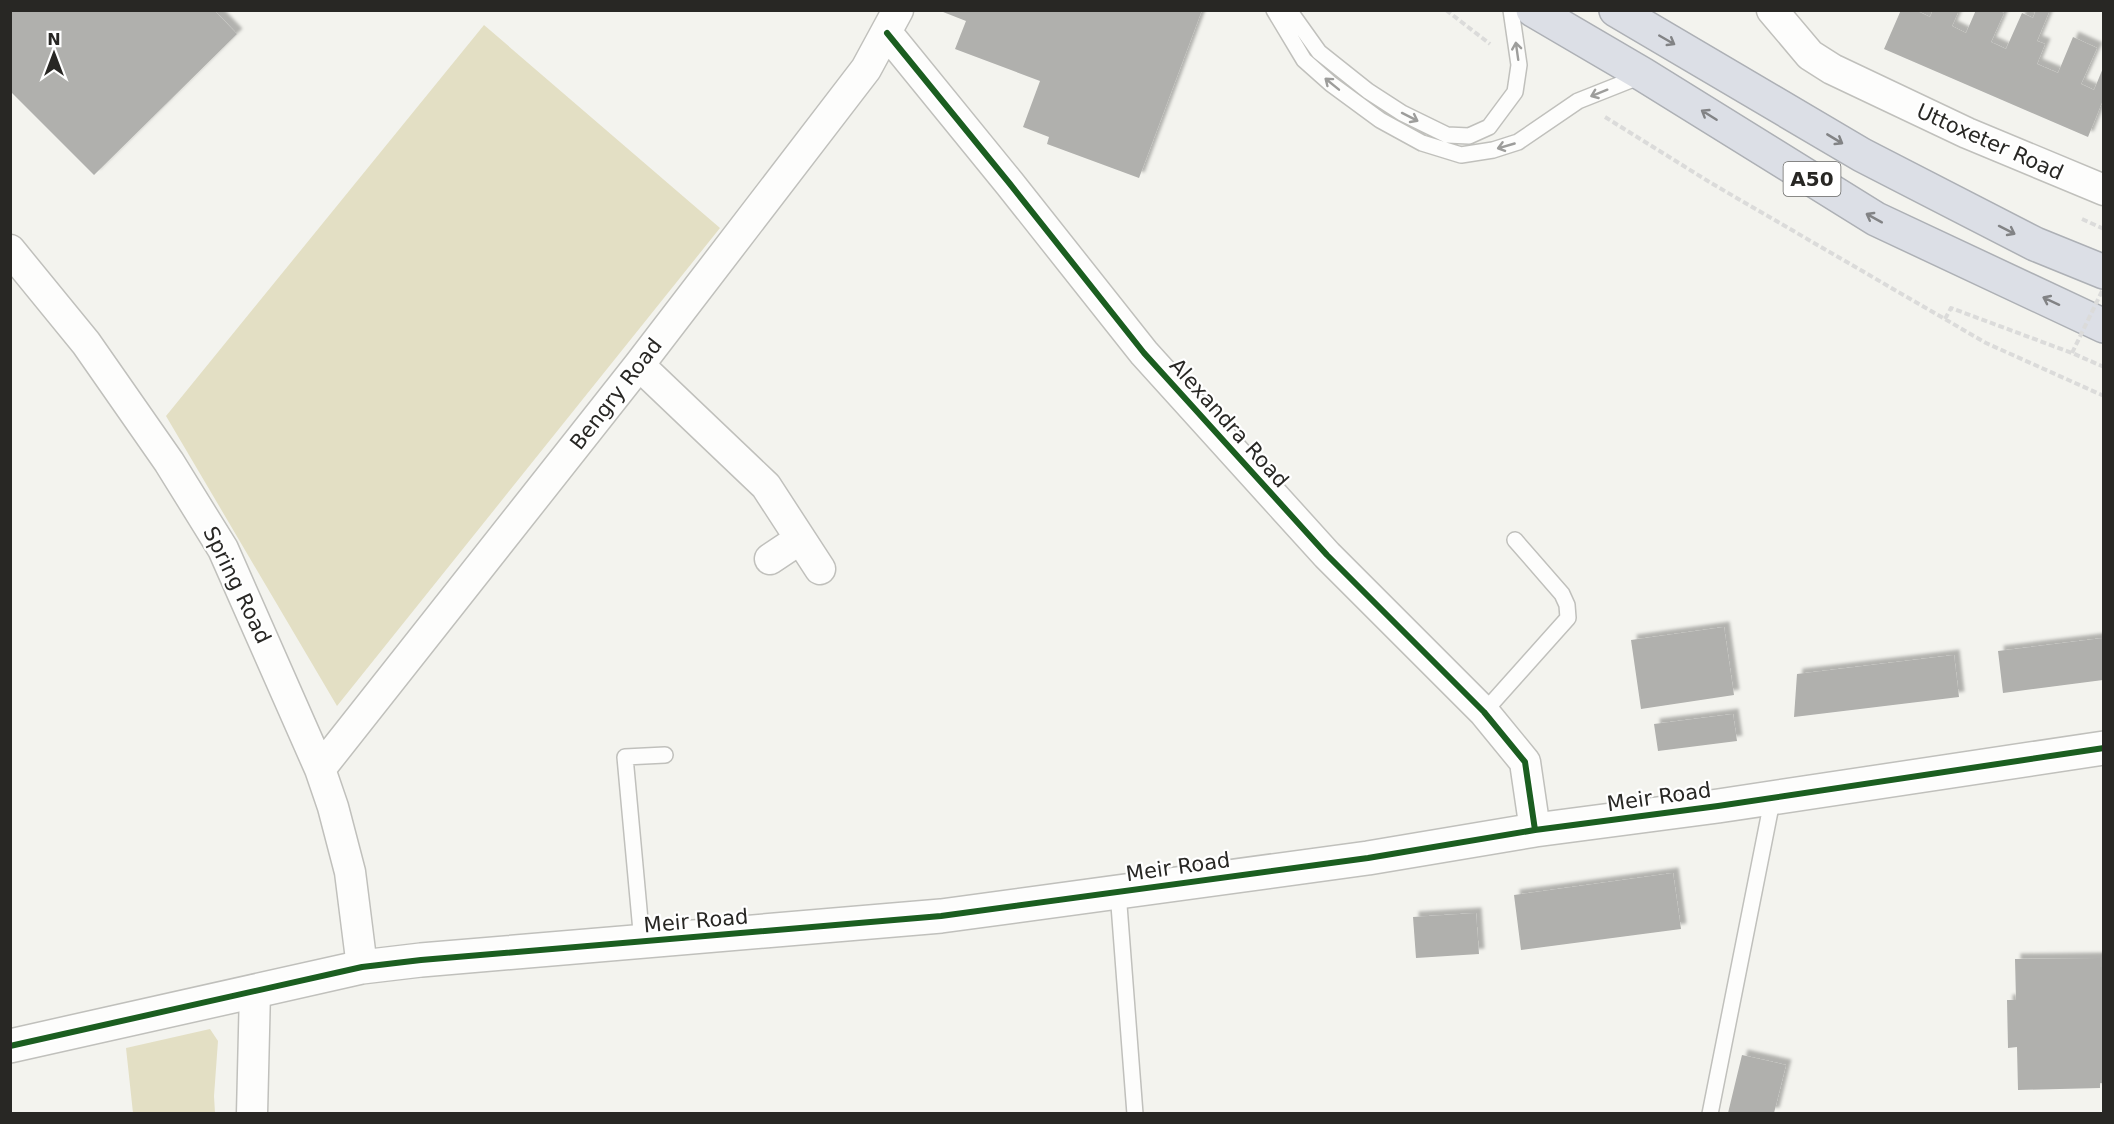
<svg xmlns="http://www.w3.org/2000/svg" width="2114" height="1124" font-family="'DejaVu Sans',sans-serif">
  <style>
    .green { fill: #e3dfc4 }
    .building { fill: #b0b0ad; filter: url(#shadow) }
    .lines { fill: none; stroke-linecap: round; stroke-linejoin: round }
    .lane-casing { stroke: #c0c0bc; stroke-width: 18 }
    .street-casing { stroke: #c0c0bc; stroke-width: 33 }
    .secondary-casing { stroke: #c0c0bc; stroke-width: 36 }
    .highway-casing { stroke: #adb0b5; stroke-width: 36 }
    .path { stroke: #dbdbda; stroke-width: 4; stroke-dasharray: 6 3; stroke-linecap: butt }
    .lane { stroke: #fdfdfc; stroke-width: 15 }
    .street { stroke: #fdfdfc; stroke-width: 30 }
    .secondary { stroke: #fdfdfc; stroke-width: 33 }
    .highway { stroke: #dcdfe6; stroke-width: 33 }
    .path-bridge { stroke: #dbdbda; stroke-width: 4; stroke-dasharray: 6 3; stroke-linecap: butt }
    .cycleway-casing { stroke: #fff; stroke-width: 10 }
    .cycleway { stroke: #1b5e20; stroke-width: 6 }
    .oneway { stroke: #828385 }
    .oneway2 { stroke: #9d9d9b }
    .labels { text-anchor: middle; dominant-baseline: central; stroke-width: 4.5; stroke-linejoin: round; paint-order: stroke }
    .shield { fill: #fff; stroke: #686866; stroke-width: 1.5 }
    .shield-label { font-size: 20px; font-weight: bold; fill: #282724 }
    .street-label { font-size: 21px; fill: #282724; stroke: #fff }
  </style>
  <defs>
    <filter id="shadow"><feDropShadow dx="5.5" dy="-5.5" stdDeviation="1.5" flood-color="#0004"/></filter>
  </defs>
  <rect width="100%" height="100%" fill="#f3f3ee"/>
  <path class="green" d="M484 25 720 228 337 706 166 416Z
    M210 1029 218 1041 214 1096 215 1113H133L126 1048Z"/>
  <path class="building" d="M10 10H214L237 34 94 175 10 91Z
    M938 10H1202L1139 178 1047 144 1049 137 1023 127 1040 81 955 49 966 21Z
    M1901 10H1915L1930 17 1933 10H1959L1952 26 1966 33 1976 10H1998L2004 13 1991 42 2006 49 2022 13 2033 18 2036 10 2049 12 2037 41 2045 44 2037 64 2058 73 2073 37 2097 48 2081 84 2094 90 2103 68V100L2088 137 1884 49Z
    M1724 627 1734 695 1641 709 1631 640Z
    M2103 638V680L2003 693 1998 651Z
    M1954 655 1959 697 1794 717 1797 674Z
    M1733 714 1737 741 1658 751 1654 724Z
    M1673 873 1681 929 1521 950 1514 895Z
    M1476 913 1479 954 1416 958 1413 917Z
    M2100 958V967H2103V1083H2100V1088L2018 1090 2017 1047 2008 1048 2007 1000H2016L2015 959Z
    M1742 1055 1786 1065 1774 1113H1728Z"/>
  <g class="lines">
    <g class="lane-casing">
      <path id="lane" d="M1274 10 1304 60 1331 84 1380 120 1422 143 1461 155 1493 150 1518 142 1578 101 1641 76
        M1289 10 1319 52 1368 91 1402 113 1447 135 1469 136 1489 127 1515 92 1519 65 1511 10
        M1484 712 1568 618 1567 605 1562 594 1515 540
        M1118 892 1135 1114
        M642 942 625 757 665 755
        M1710 1114 1773 796"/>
    </g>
    <g class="street-casing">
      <path id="street" d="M1772 10 1810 55 1832 69 1967 133 2104 190
        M887 33 1010 184 1144 353 1327 555 1484 712 1525 762 1535 830
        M10 250 86 343 169 462 223 549 320 769 333 807 350 872 362 967
        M639 365 766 486 820 569
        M770 559 800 539
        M320 769 639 365 866 69 898 10
        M252 1114 255 990"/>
    </g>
    <g class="secondary-casing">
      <path id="secondary" d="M10 1046 362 967 421 960 941 916 1368 858 1535 830 1718 806 2104 748"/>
    </g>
    <g class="highway-casing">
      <path id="highway" d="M1533 10 1644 75 1876 219 2104 326
        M1616 10 1862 155 2035 244 2104 272"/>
    </g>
    <path class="path" d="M1446 10 1490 44
      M1605 117 1711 183 1986 343 2104 396
      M2082 219 2104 229
      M1945 319 1951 308 2072 353 2104 367"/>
    <use href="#lane" class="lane"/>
    <use href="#street" class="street"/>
    <use href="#secondary" class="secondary"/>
    <use href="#highway" class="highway"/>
    <path class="path-bridge" d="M2072 353 2104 287"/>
    <g class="cycleway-casing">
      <path id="cycleway" d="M887 33 1010 184 1144 353 1327 555 1484 712 1525 762 1535 830
        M10 1046 362 967 421 960 941 916 1368 858 1535 830 1718 806 2104 748"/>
    </g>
    <use href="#cycleway" class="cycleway"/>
  </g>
  <defs><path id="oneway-shaft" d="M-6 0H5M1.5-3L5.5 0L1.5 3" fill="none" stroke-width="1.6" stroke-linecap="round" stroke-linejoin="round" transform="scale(1.5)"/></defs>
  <g class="oneway">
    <use href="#oneway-shaft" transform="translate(1667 40) rotate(30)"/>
    <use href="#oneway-shaft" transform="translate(1709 115) rotate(-148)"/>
    <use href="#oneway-shaft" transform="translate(1835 139) rotate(31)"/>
    <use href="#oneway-shaft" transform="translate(1874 218) rotate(-151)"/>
    <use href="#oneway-shaft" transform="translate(2007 230) rotate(27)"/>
    <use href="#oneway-shaft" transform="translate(2051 301) rotate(-155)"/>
  </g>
  <g class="oneway2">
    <use href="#oneway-shaft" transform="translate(1517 51) rotate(-98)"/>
    <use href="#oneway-shaft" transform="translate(1332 84) rotate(-141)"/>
    <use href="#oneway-shaft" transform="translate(1599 93) rotate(158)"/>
    <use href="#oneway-shaft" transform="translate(1410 117) rotate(27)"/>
    <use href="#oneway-shaft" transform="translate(1506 146) rotate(164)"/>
  </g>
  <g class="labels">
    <rect class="shield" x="1783.5" y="162" width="57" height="34" rx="4.5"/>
    <g class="shield-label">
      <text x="1812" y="179">A50</text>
    </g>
    <g class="street-label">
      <text transform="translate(1990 142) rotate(24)">Uttoxeter Road</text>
      <text transform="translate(616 394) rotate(-52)">Bengry Road</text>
      <text transform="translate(1229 423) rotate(48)">Alexandra Road</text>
      <text transform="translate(237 585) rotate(64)">Spring Road</text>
      <text transform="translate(1659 797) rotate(-8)">Meir Road</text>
      <text transform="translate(1178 867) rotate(-8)">Meir Road</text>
      <text transform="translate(696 921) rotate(-5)">Meir Road</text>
    </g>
  </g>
  <rect width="2114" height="1124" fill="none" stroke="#282724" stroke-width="24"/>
  <g transform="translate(54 54)" stroke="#ffffff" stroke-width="4.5" paint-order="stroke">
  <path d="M0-4.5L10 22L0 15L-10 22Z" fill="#282724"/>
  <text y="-9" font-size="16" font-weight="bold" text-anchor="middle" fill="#282724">N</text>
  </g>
</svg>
